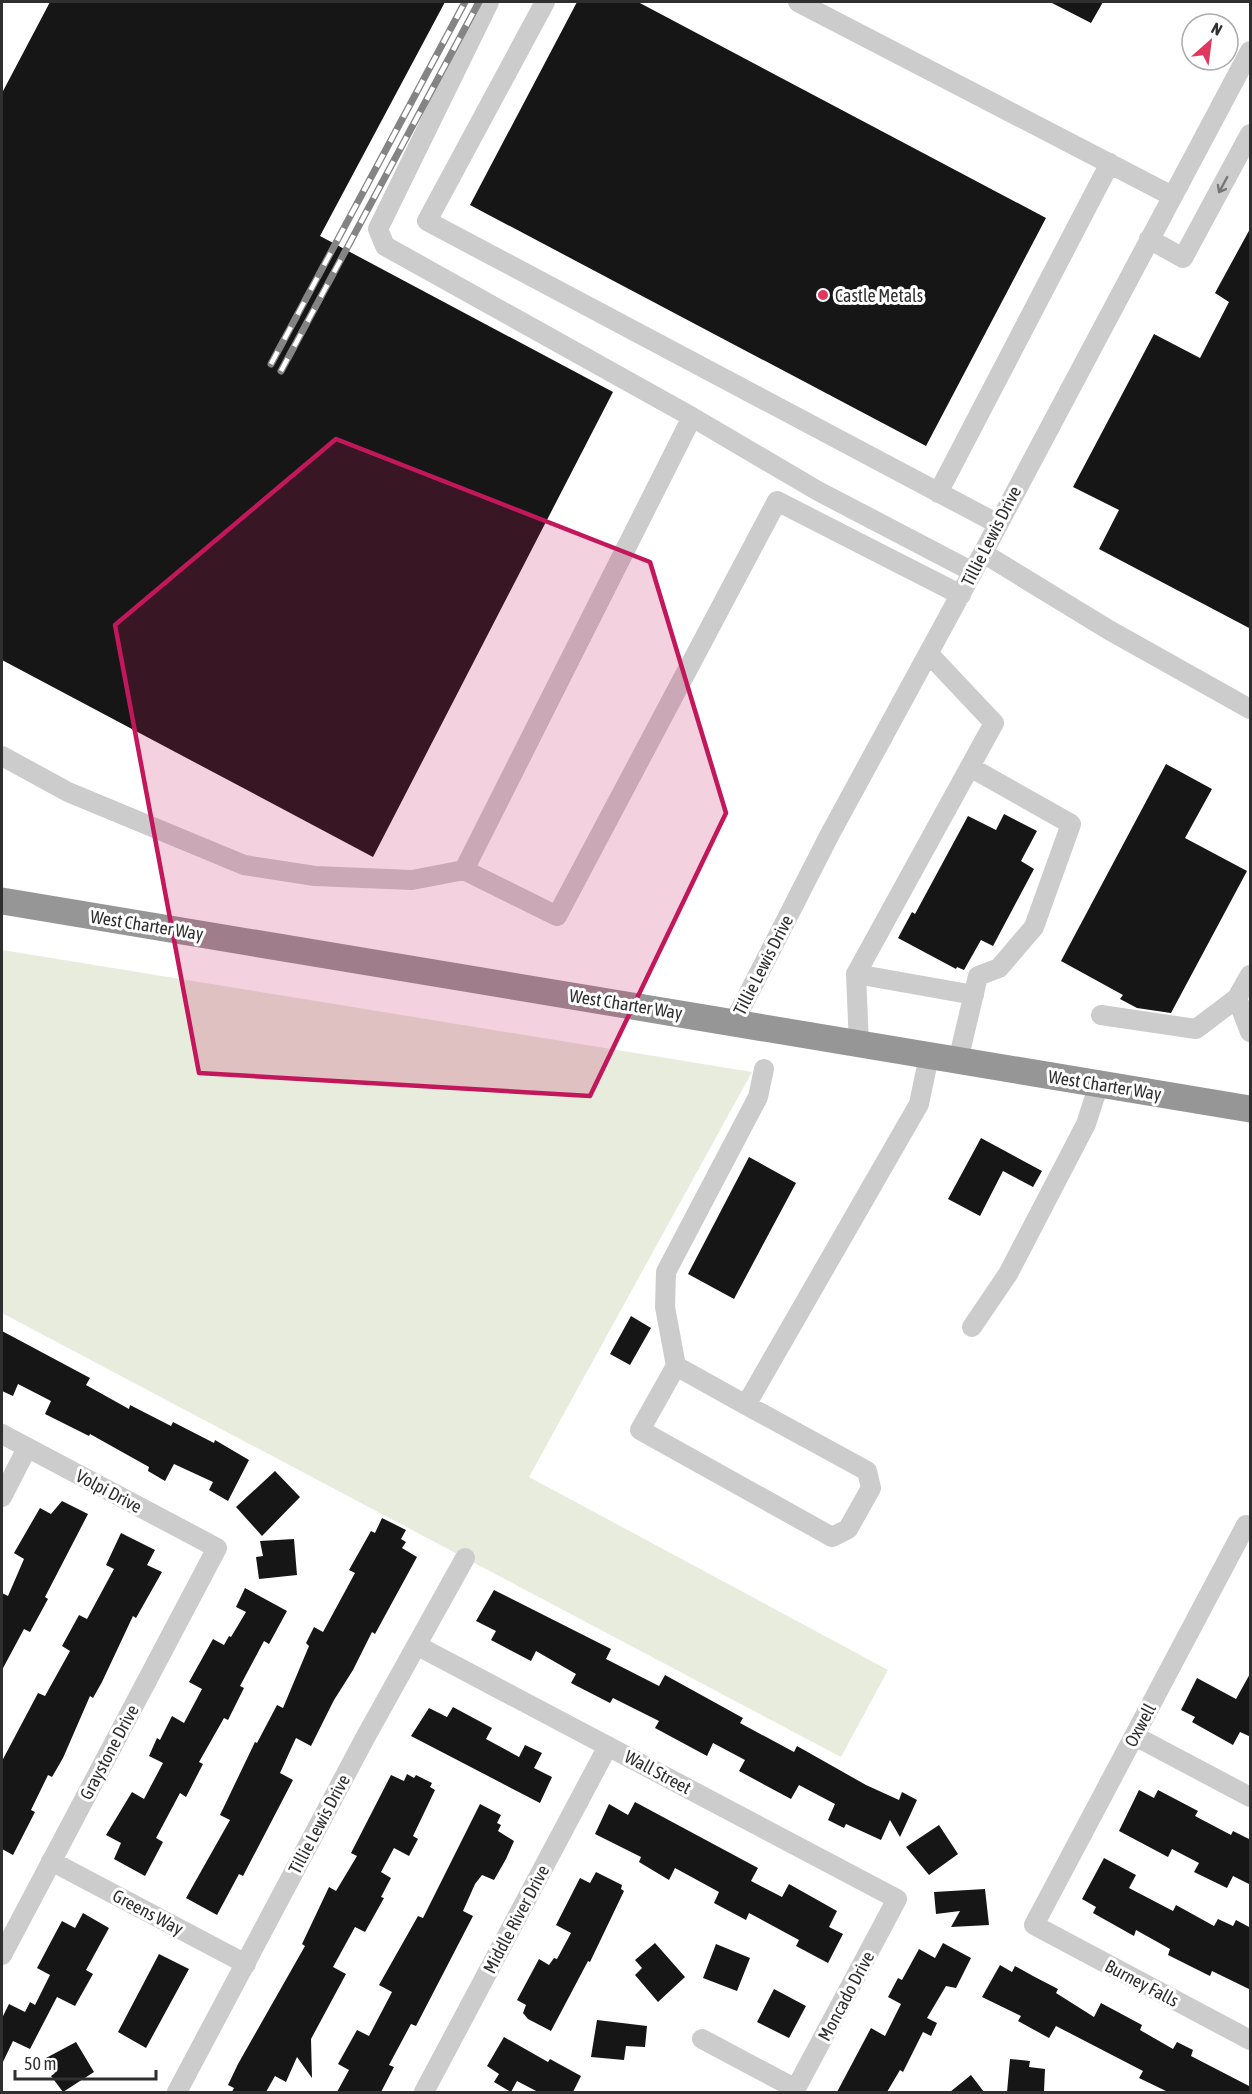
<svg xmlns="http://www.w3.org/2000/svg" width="1252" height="2094" font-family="'Asap Condensed',sans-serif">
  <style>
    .grass { fill: #e7ecdd }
    .building { fill: #161616 }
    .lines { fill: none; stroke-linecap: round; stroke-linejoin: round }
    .minor { stroke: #ccc; stroke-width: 20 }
    .highway { stroke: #969696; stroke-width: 27 }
    .rail-casing { stroke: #848484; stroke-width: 7 }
    .rail { stroke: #fff; stroke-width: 4.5; stroke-dasharray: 14; stroke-linecap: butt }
    .oneway { stroke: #767676 }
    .marked { fill: #c2185b; fill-opacity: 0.2; stroke: #c2185b; stroke-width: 4.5; stroke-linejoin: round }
    .poi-dot { fill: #df375e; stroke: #fff; stroke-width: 2 }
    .labels { text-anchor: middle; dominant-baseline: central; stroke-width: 6; stroke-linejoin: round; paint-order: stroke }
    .poi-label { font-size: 18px; fill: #2f2f2f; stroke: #fff; text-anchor: start }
    .street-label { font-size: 18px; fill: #2f2f2f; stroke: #fff }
  </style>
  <rect width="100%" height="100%" fill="#fff"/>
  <path class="grass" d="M2 950 752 1072 529 1477 888 1670 841 1757 2 1313Z"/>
  <path class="building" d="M50 2H445L320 236 613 392 373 857 2 660V93Z
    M577 2H638L1046 218 926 446 470 205Z
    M1050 2H1103L1091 23Z
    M1251 227V629L1099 549 1119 510 1073 487 1154 334 1200 358 1229 302 1215 293Z
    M1166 764 1212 789 1185 838 1247 871 1171 1013 1137 1008 1120 999 1123 995 1061 961Z
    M1004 814 1037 831 1021 861 1034 869 993 946 981 940 964 970 957 967 956 969 898 938 912 912 915 914 968 816 996 830Z
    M981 1138 1042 1171 1033 1187 1003 1171 980 1216 948 1199Z
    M749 1157 796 1183 734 1299 688 1274Z
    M631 1316 651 1328 630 1365 610 1354Z
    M2 1331 90 1378 86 1385 129 1409 130 1405 171 1426 173 1422 214 1443 215 1440 249 1460 228 1501 209 1490 213 1482 174 1464 165 1481 148 1471 149 1467 90 1434 89 1436 45 1414 51 1401 18 1384 13 1396 2 1391Z
    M275 1471 300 1497 262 1536 236 1507Z
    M62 1501 88 1514 45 1597 48 1599 30 1632 24 1629 2 1670V1593L8 1596 24 1559 14 1553 40 1508 51 1514Z
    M382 1518 406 1530 401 1539 406 1542 402 1548 417 1557 375 1634 372 1632 353 1670 334 1700 311 1746 296 1738 280 1773 293 1780 243 1876 239 1874 217 1915 186 1898 230 1820 220 1815 255 1742 257 1743 277 1705 283 1708 309 1646 306 1643 314 1627 323 1632 355 1573 349 1570 371 1531 375 1533Z
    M121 1533 155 1550 147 1565 162 1572 136 1618 133 1616 102 1682 93 1698 90 1696 63 1758 52 1777 48 1775 31 1810 35 1812 13 1855 2 1849V1761L38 1693 45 1696 70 1651 62 1646 79 1615 87 1619 114 1569 106 1565Z
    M294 1539 297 1575 259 1579 256 1557 263 1556 260 1541Z
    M245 1588 287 1611 269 1644 264 1641 240 1686 244 1688 228 1720 224 1718 199 1762 203 1764 186 1797 180 1793 156 1838 163 1842 145 1876 114 1859 121 1843 106 1835 132 1792 144 1799 163 1763 149 1756 157 1738 160 1740 172 1716 184 1723 202 1689 189 1682 213 1639 224 1645 229 1636 231 1637 246 1612 236 1607Z
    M494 1590 611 1649 606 1659 659 1686 665 1675 743 1718 740 1723 794 1752 797 1746 866 1785 899 1800 902 1792 917 1800 900 1837 890 1820 881 1840 846 1824 844 1828 828 1820 835 1804 799 1785 791 1799 739 1771 745 1760 713 1743 707 1756 655 1728 659 1721 613 1698 610 1703 571 1683 576 1674 536 1651 531 1661 491 1640 496 1631 476 1621Z
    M1251 1672V1737L1240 1732 1233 1745 1192 1722 1195 1717 1181 1710 1197 1678 1236 1699Z
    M453 1707 492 1728 486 1739 519 1757 525 1745 542 1753 534 1768 552 1777 540 1803 411 1736 429 1708 447 1717Z
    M407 1774 414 1778 416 1775 432 1783 430 1787 435 1790 413 1836 418 1839 409 1856 394 1848 381 1872 391 1878 381 1897 384 1898 365 1932 355 1927 333 1967 346 1974 311 2039 312 2078 297 2057 286 2082 275 2076 266 2092H232L234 2088 228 2085 238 2064 305 1946 302 1944 329 1887 336 1891 357 1856 351 1853 391 1775 404 1781Z
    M1139 1790 1154 1798 1158 1790 1198 1811 1195 1816 1231 1835 1233 1831 1251 1840V1885L1233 1876 1227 1888 1194 1872 1199 1863 1172 1849 1168 1857 1119 1831Z
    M635 1802 758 1868 751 1881 782 1897 789 1884 837 1911 829 1927 843 1934 828 1963 796 1946 799 1940 749 1913 746 1920 714 1903 719 1892 675 1868 669 1880 639 1862 641 1857 595 1834 609 1804 628 1815Z
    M480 1804 501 1815 497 1823 501 1825 498 1831 514 1841 506 1859 494 1880 482 1875 475 1884 463 1911 473 1916 416 2026 411 2024 389 2065 394 2067 381 2092H337L349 2070 338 2064 357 2030 369 2036 392 1992 379 1985 418 1916 423 1918Z
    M939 1825 958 1854 929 1875 906 1847Z
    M1104 1858 1136 1875 1129 1888 1173 1911 1176 1905 1214 1926 1218 1919 1233 1926 1236 1920 1251 1928V1990L1212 1971 1210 1976 1168 1955 1170 1949 1136 1930 1134 1936 1093 1913 1096 1907 1082 1899Z
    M596 1872 622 1885 621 1889 624 1891 590 1962 588 1961 551 2031 528 2019 523 2013 526 2005 517 2000 539 1959 549 1965 554 1958 557 1959 571 1933 556 1925 580 1878 590 1883Z
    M985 1889 989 1925 951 1927 960 1911 936 1914 934 1892Z
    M83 1913 109 1928 86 1970 93 1974 75 2006 57 1997 30 2049 13 2041 2 2064V2018L9 2004 25 2012 30 2002 35 2005 50 1975 37 1968 55 1934 62 1921 75 1928Z
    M655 1943 685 1977 658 2002 635 1975 642 1968 635 1960Z
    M943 1943 971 1958 956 1988 946 1986 927 2018 937 2023 931 2036 923 2032 903 2072 900 2070 887 2092H837L871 2028 885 2036 901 2004 888 1997 898 1978 902 1980 919 1949 935 1958Z
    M716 1944 750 1958 737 1991 703 1978Z
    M159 1954 189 1969 146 2048 118 2032Z
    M1000 1965 1012 1972 1015 1966 1033 1976 1058 1989 1056 1993 1094 2017 1101 2003 1142 2025 1140 2030 1173 2049 1177 2042 1193 2050 1191 2056 1251 2087V2092H1168L1139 2078 1143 2071 1056 2026 1049 2038 1018 2021 1021 2016 982 1997Z
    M774 1989 806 2006 789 2038 757 2022Z
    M597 2020 647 2026 645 2047 626 2046 624 2060 591 2057Z
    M504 2037 548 2062 550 2059 581 2076 573 2092H538L517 2081 511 2092 494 2082 499 2074 487 2066Z
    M76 2042 94 2072 63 2092 51 2076 55 2073 46 2058Z
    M1010 2059 1030 2061 1029 2067 1045 2069 1044 2092H1007Z
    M971 2075 984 2092H950Z"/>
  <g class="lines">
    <path class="minor" d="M489 2 378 229 385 246 692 417
      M545 2 427 221 998 524
      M798 2 1172 196
      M1149 239 1183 258 1250 134
      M938 493 1110 163
      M983 553 1109 630 1250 709
      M961 595 777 501 557 916 464 870 692 417 818 491 973 572
      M2 756 68 792 244 865 315 876 412 880 464 870
      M856 974 974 995
      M1250 975 1237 998 1250 1032
      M1101 1015 1196 1029 1237 998
      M734 1022 830 834 983 553 1250 51
      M859 1045 856 974 994 723 929 654
      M958 1061 978 976 999 968 1034 927 1071 824 970 767
      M764 1069 758 1097 666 1272 665 1307 676 1366 640 1430 832 1537 848 1529 871 1488 867 1471 746 1405 919 1104 929 1056
      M972 1327 1008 1274 1086 1124 1099 1084
      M676 1366 746 1405
      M2 1434 217 1548 2 1955
      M2 1497 27 1448
      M1250 1527 1246 1525 1034 1925 1250 2040
      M418 1646 897 1899 794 2092
      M1135 1736 1250 1797
      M51 1861 246 1964
      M702 2039 796 2089
      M177 2092 365 1738 465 1558
      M424 2092 608 1746"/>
    <path class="highway" d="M2 901 1250 1109"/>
    <g class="rail-casing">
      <path id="rail" d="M271 364 465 2
        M281 371 479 2"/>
    </g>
    <use href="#rail" class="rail"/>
  </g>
  <defs><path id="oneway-shaft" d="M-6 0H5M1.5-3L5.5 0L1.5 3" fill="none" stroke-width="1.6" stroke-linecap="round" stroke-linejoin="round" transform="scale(1.5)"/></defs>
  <use class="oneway" href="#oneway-shaft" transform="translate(1223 185) rotate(118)"/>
  <path class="marked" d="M336 439 650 562 726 813 590 1096 199 1073 115 625Z"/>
  <circle class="poi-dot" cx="823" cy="295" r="6"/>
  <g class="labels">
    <g class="poi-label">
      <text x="835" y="295">Castle Metals</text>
    </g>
    <g class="street-label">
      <text transform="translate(991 536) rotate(-63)">Tillie Lewis Drive</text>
      <text transform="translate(147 925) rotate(9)">West Charter Way</text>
      <text transform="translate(763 965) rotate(-63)">Tillie Lewis Drive</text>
      <text transform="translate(626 1004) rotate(9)">West Charter Way</text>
      <text transform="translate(1105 1085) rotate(9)">West Charter Way</text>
      <text transform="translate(109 1491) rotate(28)">Volpi Drive</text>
      <text transform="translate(1140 1725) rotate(-62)">Oxwell</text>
      <text transform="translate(109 1752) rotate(-62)">Graystone Drive</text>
      <text transform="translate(658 1772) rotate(28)">Wall Street</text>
      <text transform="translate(319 1824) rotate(-62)">Tillie Lewis Drive</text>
      <text transform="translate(148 1912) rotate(28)">Greens Way</text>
      <text transform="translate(516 1919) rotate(-62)">Middle River Drive</text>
      <text transform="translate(1142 1983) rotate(28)">Burney Falls</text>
      <text transform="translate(846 1996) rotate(-62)">Moncado Drive</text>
    </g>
  </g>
  <rect width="1252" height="2094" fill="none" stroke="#2f2f2f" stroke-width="6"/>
  <g transform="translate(1210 42) rotate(28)"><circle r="28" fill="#ffffff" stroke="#acacac" stroke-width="1.5"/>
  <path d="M0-4.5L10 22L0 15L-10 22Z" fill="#df375e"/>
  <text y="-9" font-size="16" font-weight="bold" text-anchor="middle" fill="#2f2f2f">N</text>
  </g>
  <path d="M15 2070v9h141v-9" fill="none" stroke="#2f2f2f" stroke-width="3"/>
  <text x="24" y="2070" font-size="18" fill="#2f2f2f" stroke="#ffffff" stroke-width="4.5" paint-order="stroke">50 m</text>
</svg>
